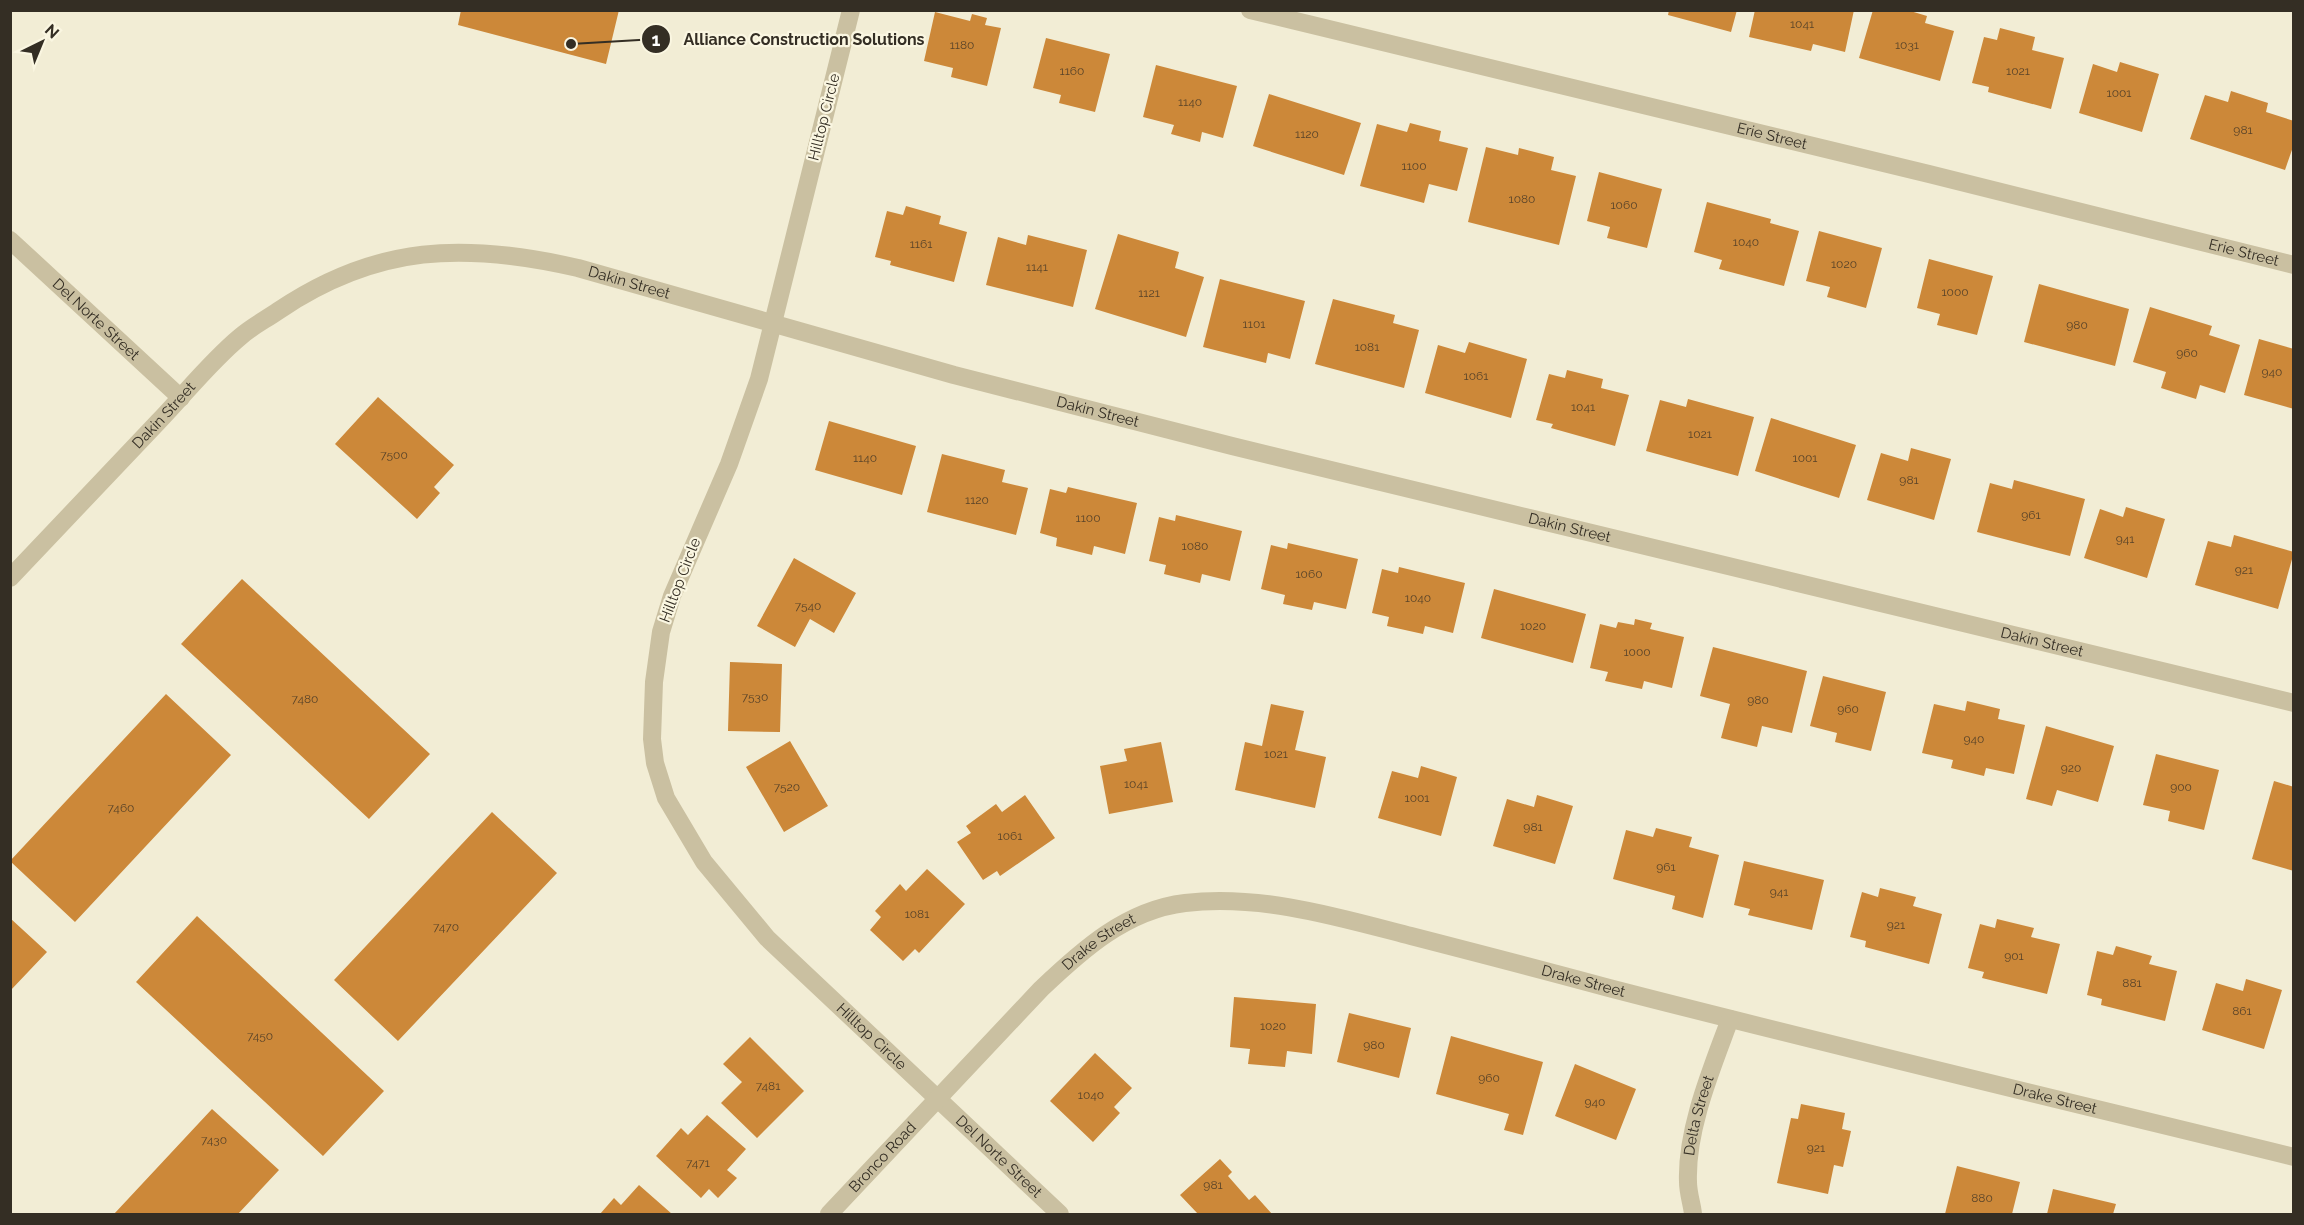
<svg xmlns="http://www.w3.org/2000/svg" width="2304" height="1225" font-family="Raleway,sans-serif">
  <style>
    .building { fill: #cc8839 }
    .lines { fill: none; stroke-linecap: round; stroke-linejoin: round }
    .minor { stroke: #cac0a1; stroke-width: 18 }
    .labels { text-anchor: middle; dominant-baseline: central; stroke-width: 4.5; stroke-linejoin: round; paint-order: stroke }
    .number-label { font-size: 12px; fill: #5a4429 }
    .street-label { font-size: 15px; fill: #342e24; stroke: #faf6e1 }
    .leader { fill: none; stroke: #342e24; stroke-width: 2 }
    .callout-dot { fill: #342e24; stroke: #faf6e1; stroke-width: 2 }
    .mark-label { font-size: 18px; text-anchor: middle; font-weight: bold; fill: #fff }
    .callout-label { font-size: 16px; text-anchor: middle; font-weight: bold; fill: #342e24; stroke: #faf6e1; stroke-width: 4.5; stroke-linejoin: round; paint-order: stroke }
  </style>
  <rect width="100%" height="100%" fill="#f2edd5"/>
  <path class="building" d="M461 10H619L606 64 458 25Z
    M1669 10H1737L1731 32 1668 15Z
    M1755 10H1854L1845 52 1813 44 1811 51 1749 37Z
    M1873 10H1907L1927 16 1925 23 1954 31 1940 81 1859 58Z
    M935 12 970 21 972 14 987 18 985 25 1001 28 987 86 951 77 953 68 924 61Z
    M2000 28 2035 37 2032 50 2064 58 2051 109 1988 92 1989 87 1972 83 1984 37 1997 40Z
    M1046 38 1110 54 1095 112 1059 103 1061 95 1033 88Z
    M2120 62 2159 74 2142 132 2079 113 2093 64 2117 72Z
    M1156 65 1237 86 1223 138 1202 132 1200 142 1171 134 1174 125 1143 117Z
    M2231 91 2268 103 2266 112 2294 121V144L2285 170 2190 139 2205 95 2228 102Z
    M1269 94 1361 123 1344 175 1253 146Z
    M1410 123 1441 131 1439 141 1468 148 1457 191 1429 184 1424 203 1360 186 1377 124 1407 132Z
    M1486 147 1518 155 1519 148 1554 157 1551 170 1576 176 1559 245 1468 222Z
    M1599 172 1662 189 1647 248 1607 238 1610 227 1587 221Z
    M1707 202 1771 219 1770 223 1799 231 1784 286 1719 269 1722 260 1694 252Z
    M906 206 941 216 939 224 967 232 954 282 890 265 891 261 875 257 887 211 903 215Z
    M1819 231 1882 248 1866 308 1827 297 1830 287 1806 281Z
    M1118 234 1179 252 1175 268 1204 277 1186 337 1095 309Z
    M1028 235 1087 250 1073 307 986 285 998 237 1026 245Z
    M1929 259 1993 276 1977 335 1937 325 1940 314 1917 308Z
    M1220 279 1305 301 1290 359 1268 353 1266 363 1203 347Z
    M2039 284 2129 309 2115 366 2024 342Z
    M1333 299 1395 315 1393 323 1419 330 1404 388 1315 364Z
    M2150 307 2212 326 2209 335 2240 345 2225 393 2200 385 2196 399 2161 388 2166 372 2133 362Z
    M2259 339 2294 349V409L2244 395Z
    M1469 342 1527 359 1511 418 1425 393 1438 345 1465 353Z
    M1567 370 1603 379 1601 388 1629 395 1615 446 1551 428 1553 424 1536 420 1549 374 1565 378Z
    M378 397 454 465 434 487 440 493 417 519 335 444Z
    M1688 399 1754 417 1738 476 1646 451 1660 400 1686 407Z
    M1771 418 1856 445 1839 498 1755 471Z
    M829 421 916 446 902 495 815 470Z
    M1911 448 1951 459 1934 520 1867 500 1881 453 1908 461Z
    M942 454 1005 470 1002 482 1028 488 1016 535 927 512Z
    M2014 480 2085 499 2070 556 1977 532 1990 483 2012 489Z
    M1068 487 1137 503 1125 554 1094 546 1092 555 1056 546 1057 538 1040 533 1050 489 1066 493Z
    M2126 507 2165 519 2147 578 2084 558 2100 509 2123 517Z
    M1176 515 1242 531 1230 581 1202 574 1200 583 1164 574 1166 565 1149 561 1159 517 1175 521Z
    M2234 535 2294 552 2278 609 2195 585 2208 541 2231 547Z
    M1288 543 1358 559 1346 609 1314 602 1312 610 1283 604 1285 595 1261 589 1271 545 1287 549Z
    M794 558 856 593 834 633 810 619 795 647 757 626Z
    M1399 567 1465 583 1453 633 1425 626 1423 634 1387 626 1389 617 1372 613 1382 569 1398 573Z
    M242 579 430 754 369 819 181 644Z
    M1494 589 1586 614 1573 663 1481 638Z
    M1635 619 1652 623 1650 629 1684 637 1672 688 1644 681 1642 689 1605 681 1608 672 1590 668 1600 624 1616 628 1618 622 1634 625Z
    M1713 647 1807 671 1792 733 1762 726 1757 747 1721 738 1730 704 1700 696Z
    M730 662 782 664 780 732 728 731Z
    M1823 676 1886 692 1871 751 1835 742 1837 733 1810 726Z
    M166 694 231 755 75 922 10 861Z
    M1967 701 2000 709 1998 719 2025 725 2014 774 1986 768 1984 776 1951 768 1953 760 1922 753 1934 704 1965 711Z
    M1271 704 1304 711 1295 750 1326 757 1315 808 1235 790 1245 742 1262 746Z
    M2046 726 2114 746 2098 802 2057 790 2052 806 2026 799Z
    M790 741 828 806 784 832 746 767Z
    M1161 742 1173 802 1109 814 1100 766 1127 761 1124 749Z
    M2156 754 2219 770 2204 830 2168 821 2170 811 2143 805Z
    M1421 766 1457 777 1441 836 1378 818 1392 771 1418 778Z
    M2274 781 2294 787V871L2252 859Z
    M1025 795 1055 838 1000 876 997 871 983 880 957 842 971 833 966 826 996 804 1002 812Z
    M1537 795 1573 806 1555 864 1493 846 1507 799 1534 807Z
    M492 812 557 873 398 1041 334 980Z
    M1656 828 1692 837 1689 847 1719 855 1703 918 1672 909 1675 896 1613 879 1626 830 1653 837Z
    M1744 861 1824 880 1812 930 1748 915 1750 909 1734 905Z
    M927 869 965 904 919 953 915 949 903 961 870 930 881 917 875 911 900 884 906 891Z
    M1880 888 1916 897 1913 906 1942 914 1929 964 1865 947 1866 941 1850 937 1862 892 1878 897Z
    M197 916 384 1091 323 1156 136 982Z
    M10 918 47 952 10 991Z
    M1997 919 2034 928 2031 937 2060 944 2047 994 1982 978 1984 972 1968 968 1980 924 1995 928Z
    M2116 946 2152 956 2149 964 2177 971 2165 1021 2101 1005 2102 999 2087 995 2097 951 2113 955Z
    M2246 979 2282 990 2264 1049 2202 1030 2216 983 2243 991Z
    M1234 997 1316 1004 1312 1054 1287 1051 1285 1067 1248 1064 1250 1049 1230 1047Z
    M1349 1013 1411 1028 1399 1078 1337 1062Z
    M1451 1036 1543 1062 1523 1135 1504 1130 1509 1114 1436 1094Z
    M750 1037 804 1091 757 1138 721 1103 742 1082 723 1064Z
    M1095 1053 1132 1088 1114 1107 1120 1113 1093 1142 1050 1101Z
    M1575 1064 1636 1089 1616 1140 1555 1116Z
    M1801 1104 1845 1113 1842 1129 1851 1131 1843 1167 1834 1165 1828 1194 1777 1183 1791 1118 1798 1119Z
    M212 1109 279 1170 238 1214H114Z
    M707 1115 746 1149 727 1170 737 1178 718 1198 709 1189 701 1198 656 1156 681 1128 688 1135Z
    M1220 1159 1232 1172 1228 1176 1249 1200 1255 1195 1272 1214H1198L1180 1195Z
    M1957 1166 2020 1182 2012 1214H1945Z
    M639 1185 672 1214H600L614 1198 621 1205Z
    M2053 1189 2116 1204 2113 1214H2047Z"/>
  <g class="lines">
    <g class="minor">
      <path id="s1" d="M851 10 759 379 729 464 672 596 661 632 654 682 652 739 655 763 666 798 704 862 767 938 1060 1214"/>
      <path id="s2" d="M1250 10 1929 174 2294 265"/>
      <path id="s3" d="M10 240 181 398"/>
      <path id="s4" d="M10 578C59 526 108 474 158 422 185 394 210 362 240 337 251 327 265 320 278 311 377 244 465 242 578 268L954 375 1232 446 2294 703"/>
      <path id="s5" d="M829 1214 1041 989C1082 950 1126 910 1185 903 1261 894 1338 917 1411 936 1477 953 1543 970 1609 988 1837 1047 2065 1101 2294 1157"/>
      <path id="s6" d="M1693 1214C1692 1204 1688 1193 1688 1182 1686 1129 1712 1068 1730 1019"/>
    </g>
  </g>
  <g class="labels">
    <g class="number-label">
      <text x="1802" y="24">1041</text>
      <text x="962" y="45">1180</text>
      <text x="1907" y="45">1031</text>
      <text x="1072" y="71">1160</text>
      <text x="2018" y="71">1021</text>
      <text x="2119" y="93">1001</text>
      <text x="1190" y="102">1140</text>
      <text x="2243" y="130">981</text>
      <text x="1307" y="134">1120</text>
      <text x="1414" y="166">1100</text>
      <text x="1522" y="199">1080</text>
      <text x="1624" y="205">1060</text>
      <text x="1746" y="242">1040</text>
      <text x="921" y="244">1161</text>
      <text x="1844" y="264">1020</text>
      <text x="1037" y="267">1141</text>
      <text x="1955" y="292">1000</text>
      <text x="1149" y="293">1121</text>
      <text x="1254" y="324">1101</text>
      <text x="2077" y="325">980</text>
      <text x="1367" y="347">1081</text>
      <text x="2187" y="353">960</text>
      <text x="2272" y="372">940</text>
      <text x="1476" y="376">1061</text>
      <text x="1583" y="407">1041</text>
      <text x="1700" y="434">1021</text>
      <text x="394" y="455">7500</text>
      <text x="865" y="458">1140</text>
      <text x="1805" y="458">1001</text>
      <text x="1909" y="480">981</text>
      <text x="977" y="500">1120</text>
      <text x="2031" y="515">961</text>
      <text x="1088" y="518">1100</text>
      <text x="2125" y="539">941</text>
      <text x="1195" y="546">1080</text>
      <text x="2244" y="570">921</text>
      <text x="1309" y="574">1060</text>
      <text x="1418" y="598">1040</text>
      <text x="808" y="606">7540</text>
      <text x="1533" y="626">1020</text>
      <text x="1637" y="652">1000</text>
      <text x="755" y="697">7530</text>
      <text x="305" y="699">7480</text>
      <text x="1758" y="700">980</text>
      <text x="1848" y="709">960</text>
      <text x="1974" y="739">940</text>
      <text x="1276" y="754">1021</text>
      <text x="2071" y="768">920</text>
      <text x="1136" y="784">1041</text>
      <text x="787" y="787">7520</text>
      <text x="2181" y="787">900</text>
      <text x="1417" y="798">1001</text>
      <text x="121" y="808">7460</text>
      <text x="1533" y="827">981</text>
      <text x="1010" y="836">1061</text>
      <text x="1666" y="867">961</text>
      <text x="1779" y="892">941</text>
      <text x="917" y="914">1081</text>
      <text x="1896" y="925">921</text>
      <text x="446" y="927">7470</text>
      <text x="2014" y="956">901</text>
      <text x="2132" y="983">881</text>
      <text x="2242" y="1011">861</text>
      <text x="1273" y="1026">1020</text>
      <text x="260" y="1036">7450</text>
      <text x="1374" y="1045">980</text>
      <text x="1489" y="1078">960</text>
      <text x="768" y="1086">7481</text>
      <text x="1091" y="1095">1040</text>
      <text x="1595" y="1102">940</text>
      <text x="214" y="1140">7430</text>
      <text x="1816" y="1148">921</text>
      <text x="698" y="1163">7471</text>
      <text x="1213" y="1185">981</text>
      <text x="1982" y="1198">880</text>
    </g>
    <g class="street-label">
      <text transform="translate(824 117) rotate(-76)">Hilltop Circle</text>
      <text stroke="none"><textPath href="#s2" startOffset="537">Erie Street</textPath></text>
      <text stroke="none"><textPath href="#s2" startOffset="1023">Erie Street</textPath></text>
      <text stroke="none"><textPath href="#s4" startOffset="746">Dakin Street</textPath></text>
      <text stroke="none"><textPath href="#s3" startOffset="117">Del Norte Street</textPath></text>
      <text stroke="none"><textPath href="#s4" startOffset="1232">Dakin Street</textPath></text>
      <text stroke="none"><textPath href="#s4" startOffset="224">Dakin Street</textPath></text>
      <text stroke="none"><textPath href="#s4" startOffset="1718">Dakin Street</textPath></text>
      <text transform="translate(680 580) rotate(-69)">Hilltop Circle</text>
      <text stroke="none"><textPath href="#s4" startOffset="2204">Dakin Street</textPath></text>
      <text stroke="none"><textPath href="#s5" startOffset="384">Drake Street</textPath></text>
      <text stroke="none"><textPath href="#s5" startOffset="888">Drake Street</textPath></text>
      <text stroke="none"><textPath href="#s1" startOffset="1137">Hilltop Circle</textPath></text>
      <text stroke="none"><textPath href="#s5" startOffset="1374">Drake Street</textPath></text>
      <text stroke="none"><textPath href="#s6" startOffset="100">Delta Street</textPath></text>
      <text stroke="none"><textPath href="#s5" startOffset="78">Bronco Road</textPath></text>
      <text stroke="none"><textPath href="#s1" startOffset="1312">Del Norte Street</textPath></text>
    </g>
  </g>
  <path class="leader" d="M571 44L656 39"/>
  <g class="callout-dot">
    <circle cx="571" cy="44" r="6"/>
    <circle cx="656" cy="39" r="15"/>
  </g>
  <g class="mark-label">
    <text x="656" y="46">1</text>
  </g>
  <g class="callout-label">
    <text x="804" y="45">Alliance Construction Solutions</text>
  </g>
  <rect width="2304" height="1225" fill="none" stroke="#342e24" stroke-width="24"/>
  <g transform="translate(42 42) rotate(43)" stroke="#faf6e1" stroke-width="4.5" paint-order="stroke">
  <path d="M0-4.5L10 22L0 15L-10 22Z" fill="#342e24"/>
  <text y="-9" font-size="16" font-weight="bold" text-anchor="middle" fill="#342e24">N</text>
  </g>
</svg>
